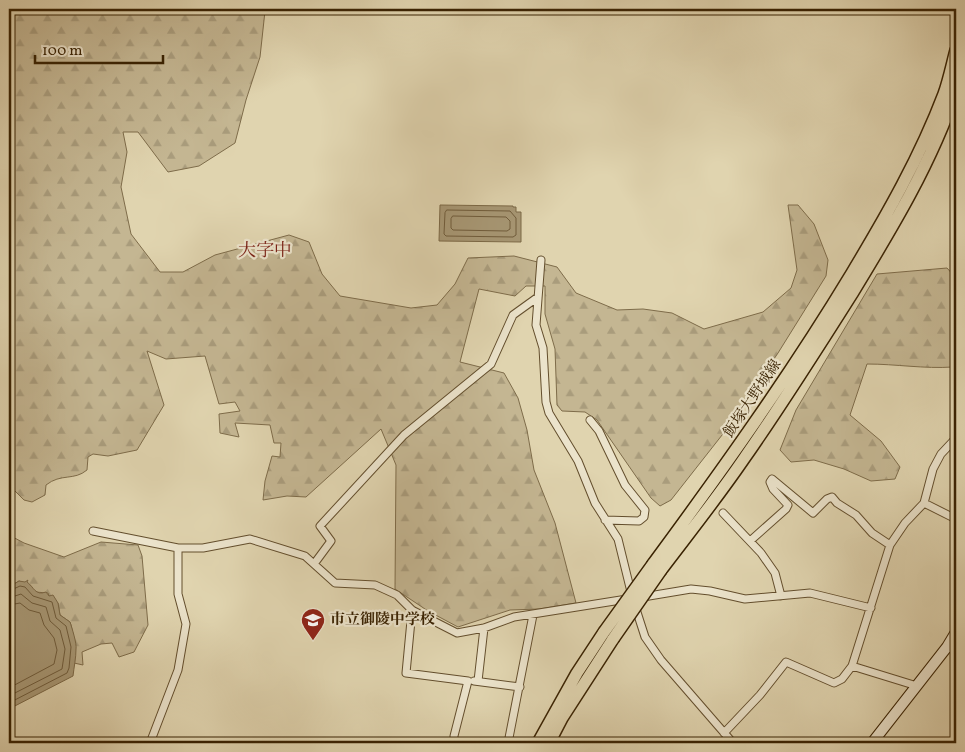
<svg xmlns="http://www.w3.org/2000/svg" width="965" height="752" font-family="Vollkorn,'Noto Serif JP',serif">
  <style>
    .forest { fill: url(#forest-firs); stroke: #7e6c4a }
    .water { fill: #a79774; stroke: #7b6846 }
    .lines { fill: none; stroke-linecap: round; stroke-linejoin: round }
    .shore { stroke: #705c3b; stroke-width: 1 }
    .street-casing { stroke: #634e2d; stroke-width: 9 }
    .secondary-casing { stroke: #392202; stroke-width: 12 }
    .primary-casing { stroke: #392202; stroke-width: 14 }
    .street { stroke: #ebe3cb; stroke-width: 7 }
    .secondary { stroke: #ebe3cb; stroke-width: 10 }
    .primary { stroke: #e0d4af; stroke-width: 11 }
    .primary-bridge-casing { stroke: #392202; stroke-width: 14; stroke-linecap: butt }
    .primary-bridge { stroke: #e0d4af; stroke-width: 11 }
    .labels { text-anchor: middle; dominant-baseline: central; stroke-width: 4.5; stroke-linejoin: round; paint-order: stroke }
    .street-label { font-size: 15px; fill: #392202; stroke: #ebe3cb }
    .poi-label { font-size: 15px; font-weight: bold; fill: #392202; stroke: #ebe3cb; text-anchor: start }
    .quarter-label { font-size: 18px; fill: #7a1f14; stroke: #ebe3cb }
  </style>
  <defs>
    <pattern id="forest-firs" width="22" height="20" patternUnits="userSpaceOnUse" patternTransform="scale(1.25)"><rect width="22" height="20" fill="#c4b692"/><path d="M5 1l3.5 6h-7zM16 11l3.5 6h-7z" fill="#a99c7c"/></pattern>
  </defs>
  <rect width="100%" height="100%" fill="#e0d4af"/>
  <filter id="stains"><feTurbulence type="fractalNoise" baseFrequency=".004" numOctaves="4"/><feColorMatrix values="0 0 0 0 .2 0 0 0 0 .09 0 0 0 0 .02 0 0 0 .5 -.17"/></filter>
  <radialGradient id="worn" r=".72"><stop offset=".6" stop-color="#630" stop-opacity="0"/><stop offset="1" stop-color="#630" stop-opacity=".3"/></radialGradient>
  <path class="forest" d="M9 9H277L265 11 260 57 246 100 235 143 199 166 168 172 138 132H123L127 152 121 187 131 234 160 272H183L215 255 289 235 309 242 322 274 340 296 411 308 437 305 455 284 468 258 514 256 557 267 576 293 617 310 643 309 672 313 704 329 763 312 791 288 797 270 788 205H798L814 224 828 260 826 276 778 353 726 430 671 500 660 506 651 498 597 420 585 412 562 411 557 405 555 349 545 314V286H526L515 296 479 289 460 362 504 373 518 398 527 430 534 470 555 523 576 603 539 609 510 610 458 627 428 611 395 589 396 465 381 429 306 497 287 496 263 500 265 481 272 456 280 457 281 443H274L270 425 235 423 239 437 220 433 219 414 240 411 235 402 219 404 205 356 166 359 147 351 164 405 137 450 108 456 93 454 88 457 87 470C74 481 61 473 46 485L45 495 32 502 24 500 9 485Z
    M947 268 956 278V363L953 367C924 369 896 364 867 364L850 415 881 441 900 467 895 479 871 481 844 469 814 460 791 462 780 450 796 410 877 274Z
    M9 535 24 543 64 557 101 542 138 545 142 556 148 625 134 652 119 657 112 643 101 644 82 652 83 665 74 663 75 643 71 625 70 622 60 615 58 603 49 596 48 593 35 592 30 585 19 581 9 587Z"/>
  <path class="water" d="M440 205 513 206V207H516V212H521V242L439 241Z
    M28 580 27 582C34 587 35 596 46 592L49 596 53 595 58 603 60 615 70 622C72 628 77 644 76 649 76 658 74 667 73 676L9 709V587L19 581 25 582Z"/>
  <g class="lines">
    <path class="shore" d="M447 210 510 211 516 218V235L513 237 446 236 444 234 445 213Z
      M453 216 506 217 510 221V229L507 231 453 230 451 228V219Z
      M9 591 20 586 25 587 33 596 52 602 56 618 66 626 71 647 69 668 67 673 9 703
      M9 598 21 594 32 603 46 607 50 621 60 630 65 649 62 669 9 696
      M9 605 20 603 29 610 40 613 44 625 54 638 57 650 54 664 9 688"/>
    <g class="street-casing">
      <path id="street" d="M541 260 536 325 543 348 546 402 549 413 578 461 595 503 618 539 632 596
        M590 420 599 431 625 485 645 510 644 517 639 521 605 520
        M924 503 956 519
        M723 513 761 553 775 573 781 596
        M93 531 178 548H203L250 539 305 556 335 583 375 585 397 595 412 610 457 633 484 628 514 617 627 599
        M750 541 786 509 788 505 773 489 770 482 772 479 813 513 827 499 832 497 837 503 856 515 872 533 890 545
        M314 564 331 541 320 526 404 435 491 364 513 315 538 297
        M643 597 691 589 710 591 745 599 810 593 871 608
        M635 606 645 637 661 660 733 743
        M412 610 406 673 468 681 454 736V743
        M947 647 956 651
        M852 666 917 686
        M474 681 520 687
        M478 681 484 628
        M724 733 760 695 786 662 834 683 842 679 852 666 890 545 905 523 924 503 933 469 941 454 956 438
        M874 741 889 743
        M150 743 178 670 186 624 178 594V548
        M508 743 533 615"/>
    </g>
    <g class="secondary-casing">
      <path id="secondary" d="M872 743 947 647 956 632"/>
    </g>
    <g class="primary-casing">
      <path id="primary" d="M653 564C723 469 791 374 852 273 887 215 920 157 944 94 949 80 952 65 956 50
        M661 570C689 533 717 498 743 460 781 406 817 349 853 292 892 228 932 162 956 90
        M538 743 577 673 604 632
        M549 743 562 718 613 639"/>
    </g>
    <use href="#street" class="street"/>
    <use href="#secondary" class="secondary"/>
    <use href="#primary" class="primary"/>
    <g class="primary-bridge-casing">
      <path id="primary-bridge" d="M604 632 653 564
        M613 639 661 570"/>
    </g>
    <use href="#primary-bridge" class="primary-bridge"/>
  </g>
  <defs>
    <g id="school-pin" transform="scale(1.25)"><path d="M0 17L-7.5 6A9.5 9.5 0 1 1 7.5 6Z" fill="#8f2418" stroke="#ebe3cb"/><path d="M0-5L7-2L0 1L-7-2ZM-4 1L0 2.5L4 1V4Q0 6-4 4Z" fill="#fff"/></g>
  </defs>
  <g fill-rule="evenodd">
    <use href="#school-pin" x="313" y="620"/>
  </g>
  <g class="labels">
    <g class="street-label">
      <text transform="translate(753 399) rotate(-56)">飯塚大野城線</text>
    </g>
    <g class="poi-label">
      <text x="330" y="620">市立御陵中学校</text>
    </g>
    <g class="quarter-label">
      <text x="265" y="251">大字中</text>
    </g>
  </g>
  <rect width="965" height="752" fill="none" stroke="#e0d4af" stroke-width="30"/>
  <rect x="10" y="10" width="945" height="732" fill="none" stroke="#392202" stroke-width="2.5"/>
  <rect x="15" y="15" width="935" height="722" fill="none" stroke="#392202"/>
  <path d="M35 55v8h128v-8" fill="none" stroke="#392202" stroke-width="2.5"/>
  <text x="42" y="55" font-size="15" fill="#392202" stroke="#ebe3cb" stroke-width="4" paint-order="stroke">100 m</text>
  <rect width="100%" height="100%" filter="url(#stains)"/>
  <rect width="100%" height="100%" fill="url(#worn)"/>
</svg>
